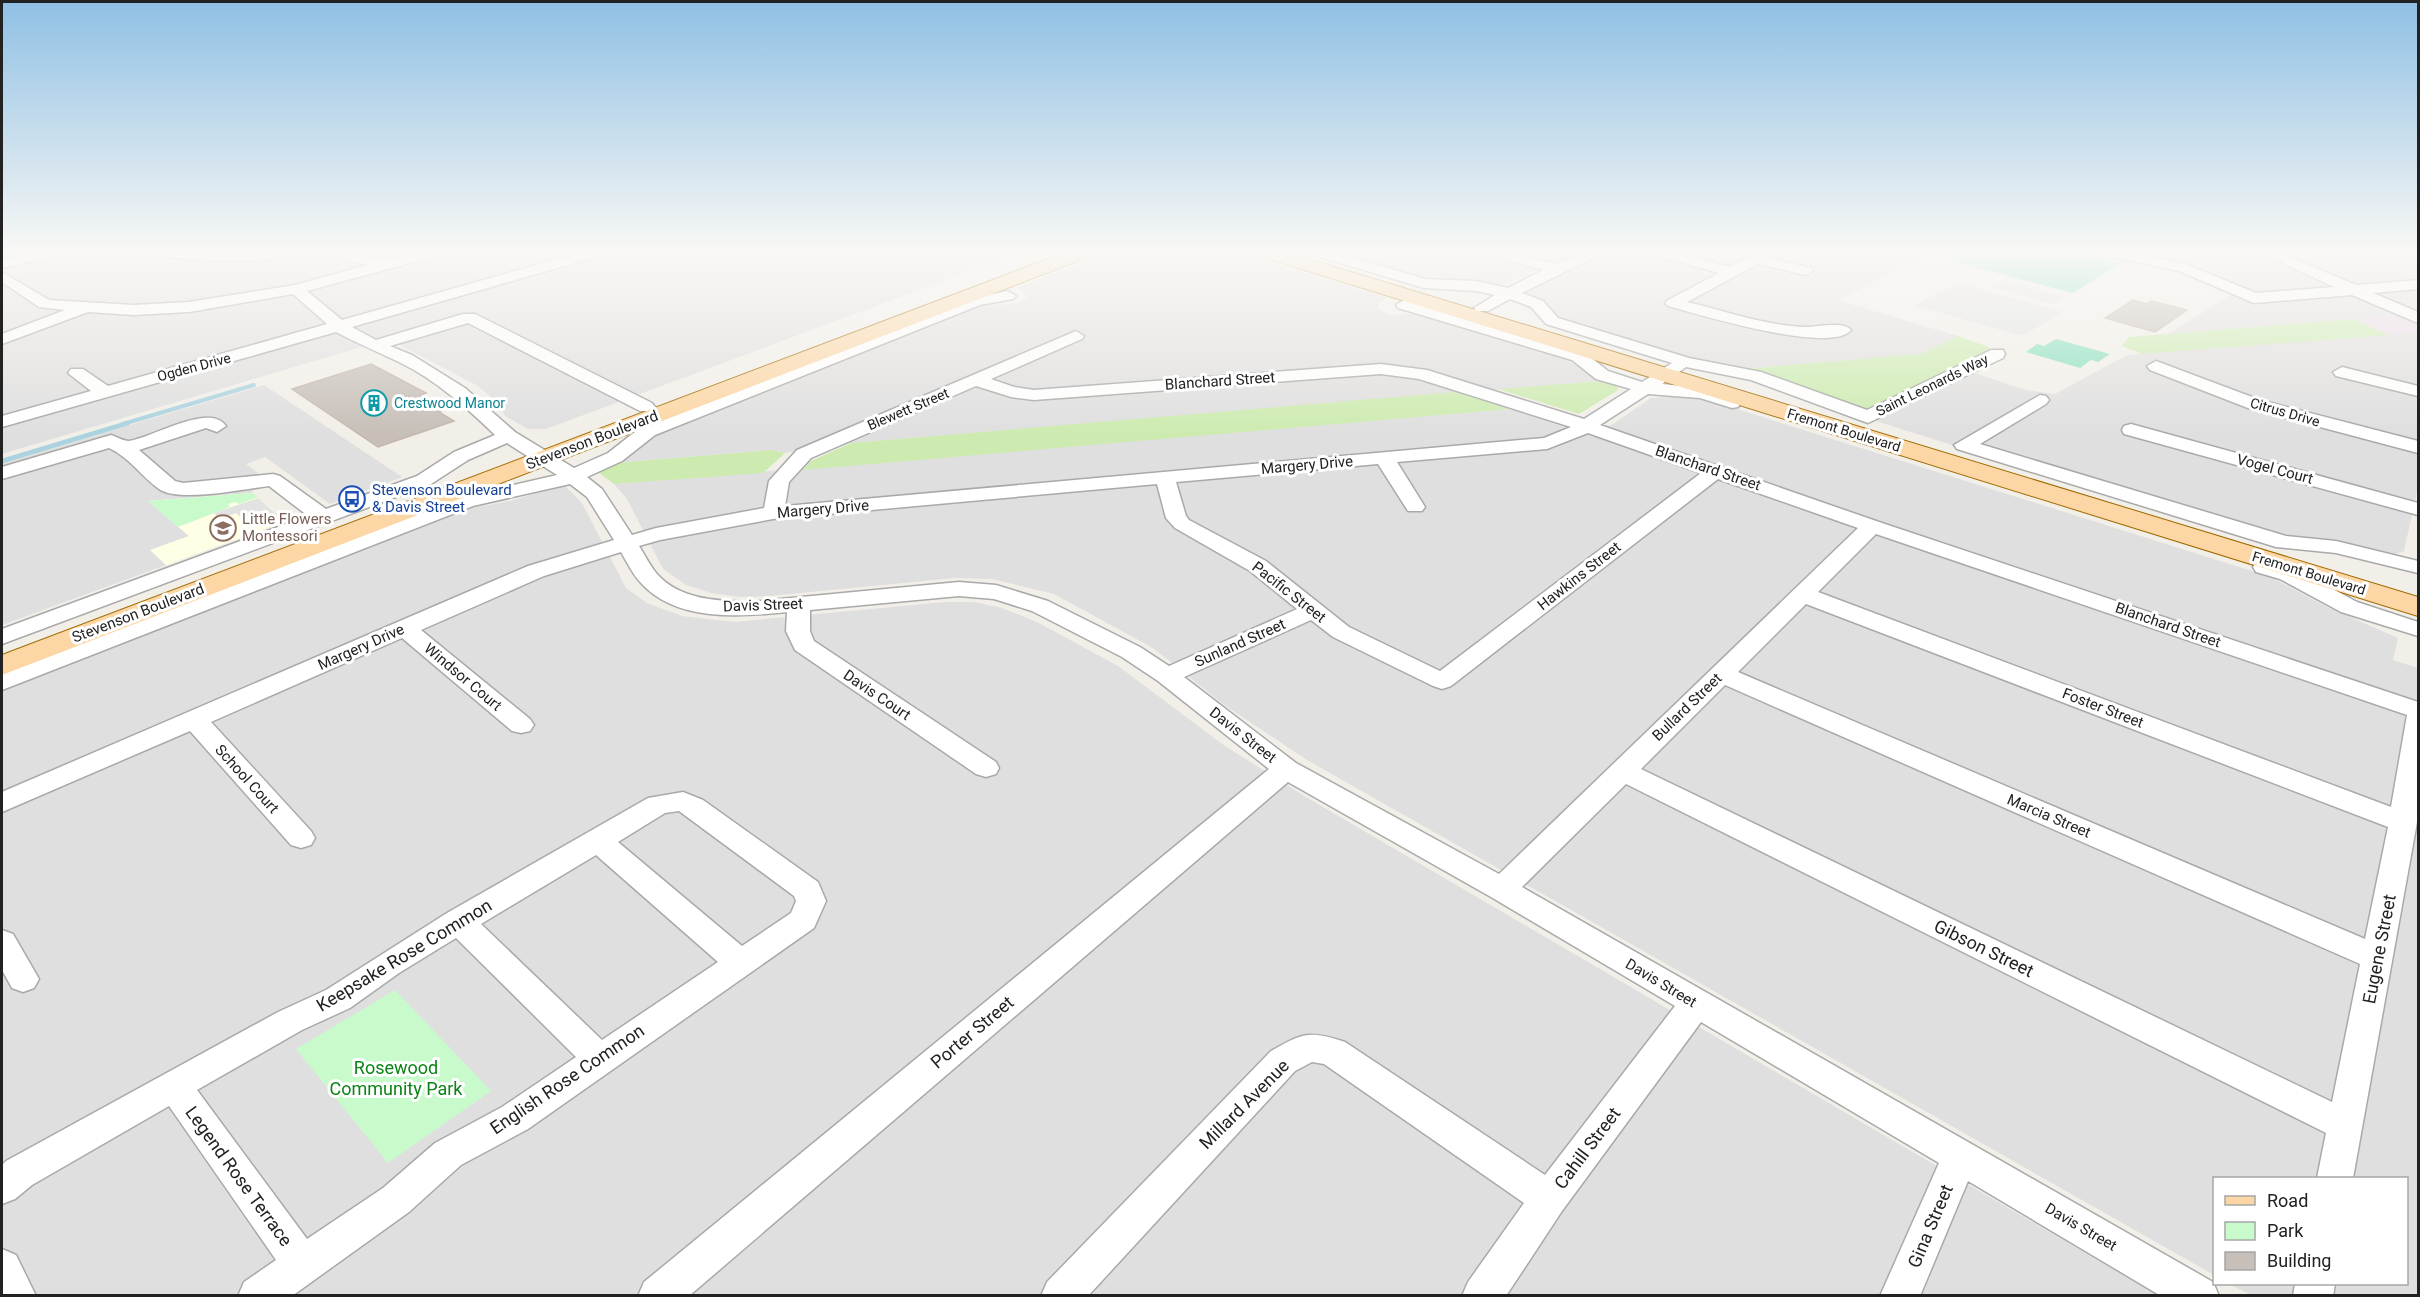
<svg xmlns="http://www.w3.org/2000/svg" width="2420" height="1297" font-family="Roboto,sans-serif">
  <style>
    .residential { fill: #e0dfdf }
    .industrial { fill: #ebdbe8 }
    .education { fill: #ffffe5 }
    .grass { fill: #cdebb0 }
    .park { fill: #c8facc }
    .pitch { fill: #88e0be }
    .parking { fill: #e2e2e2 }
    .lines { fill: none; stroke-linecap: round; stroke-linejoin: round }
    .stream-far1 { stroke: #aad3df; stroke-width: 4 }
    .stream { stroke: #aad3df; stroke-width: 4.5 }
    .building { fill: #c7bfb8; stroke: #c4b6ab; stroke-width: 1.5 }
    .minor-casing { stroke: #a9a9a9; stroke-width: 3 }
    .major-casing { stroke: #a06b00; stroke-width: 2 }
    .minor { fill: #fff; fill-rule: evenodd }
    .major { fill: #fcd6a4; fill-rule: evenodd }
    .labels { text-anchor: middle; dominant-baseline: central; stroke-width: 6; stroke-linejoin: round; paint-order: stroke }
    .far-street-label { font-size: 14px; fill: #222; stroke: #fff }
    .far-culture-label { font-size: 14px; fill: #0d838f; stroke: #fff; text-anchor: start }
    .street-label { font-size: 15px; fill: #222; stroke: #fff }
    .transit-label { font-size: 15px; fill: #164399; stroke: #fff; text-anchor: start }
    .education-label { font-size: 15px; fill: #785e54; stroke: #fff; text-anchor: start }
    .near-street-label { font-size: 18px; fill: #222; stroke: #fff }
    .near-park-label { font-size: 18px; fill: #0c8416; stroke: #fff }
  </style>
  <rect width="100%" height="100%" fill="#f2efe9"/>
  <path class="residential" d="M2 253H1018L546 429H528L505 416 498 403 478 386 388 339 2 454Z
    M1106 253H1242L1387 298 1378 303V309L1391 315 1425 314 1563 358 1602 381 851 443 785 453 772 450 614 463 659 432 981 306 1018 303 1027 298 1024 292 1017 288Z
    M1335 253H1577L1501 285 1422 279Z
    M1610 253H1935L1837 300 1958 336 1921 354 1742 369 1682 355 1557 317 1524 292Z
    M2126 253H2254L2398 315 2168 334 2242 288 2196 269Z
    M2279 253H2418V312L2284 254Z
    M2418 331V487L2404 551 2393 555 2332 541 2278 534 1962 440 1952 445 1876 421 1969 371 2025 390 2055 394 2127 355Z
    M264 385 402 477 330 504 265 457 246 464 258 473 252 493 149 501 189 536 151 550 166 565 2 625V463Z
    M1684 396 1705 399 2271 577 2325 606 2398 638 2393 660 2418 668V1295H2251L2229 1284H2406V1178H2214V1275L1307 760 1223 704 1153 648 1054 594 992 579 955 578 769 596 739 597 711 593 686 585 663 569 627 499 614 484 1510 409 1594 437 1651 398Z
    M559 486H565L582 503 626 588 647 603 682 616 734 622 945 602H974L1002 608 1037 622 1118 666 1225 746 1306 797 2157 1295 2 1296V689L456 511 510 501Z"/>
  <path class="industrial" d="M2398 315 2418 324V331L2387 334 2354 319Z"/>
  <path class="education" d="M252 493 286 521 166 565 150 550 189 536 148 501Z"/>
  <path class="grass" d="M2354 319 2389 335 2142 354 2122 346 2129 337Z
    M1958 336 1989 347 1990 351 1868 411 1743 369 1921 354Z
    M1602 381 1617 386 1618 390 1579 414 1498 389Z
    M1455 392 1510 409 802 470 811 461 851 443Z
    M772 450 785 453 763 473 614 484 599 473V469L614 463Z"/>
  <path class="park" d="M252 493 258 497 239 504 235 502 228 504 230 507 178 527 148 501Z
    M395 990 491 1091 388 1163 296 1049Z"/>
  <path class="pitch" d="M1962 253H2079L2122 263 2073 293 1947 260Z
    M2056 339 2110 354 2098 362 2072 354 2091 360 2080 368 2026 352 2037 344 2044 346Z"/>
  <path class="parking" d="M2003 281 2066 297 2054 304 1990 287Z
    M1959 283 2063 312 2022 336 1914 305Z
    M258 498 280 517 251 527 236 513 220 519 214 513Z"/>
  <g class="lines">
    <path class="stream-far1" d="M123 424 254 385"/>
    <path class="stream" d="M2 461 128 423"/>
  </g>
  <path class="building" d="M2133 300 2147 304 2151 301 2187 310 2155 332 2105 318Z
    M371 364 426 393 422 395 443 410 439 412 454 421 378 447 292 389Z"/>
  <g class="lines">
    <g class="minor-casing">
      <path id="minor" d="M30 253H55L53 256 2 268V260Z
        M159 253H281C269 266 186 259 166 257Z
        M330 253H359L383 261 415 253H438L436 256 307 291 342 320 579 253H601L599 256 352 327 376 340 463 314H475L652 403 655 407 652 411H640L468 323 390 346 412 355 465 388 515 432 574 468 608 453 641 427 972 298 1008 291 1016 296 1013 299 980 305 655 435 622 461 587 477 602 489 632 535 656 528 764 508 769 481 797 450 1076 331 1084 336 1082 339 991 379 1014 387 1034 390 1381 364 1427 370 1584 419 1631 389 1596 379 1572 360 1398 308 1396 305 1404 300 1584 352 1608 371 1642 382 1672 363 1546 324 1531 307 1510 299 1488 311H1476L1474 308 1495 295 1476 291 1424 288 1317 256 1315 253H1337L1425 279 1476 281 1508 288 1543 270 1493 256 1491 253H1514L1555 264 1583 253H1603L1522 293 1543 301 1558 318 1689 358 1761 372 1867 410 1991 350H2003L2005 354 2003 358 1868 423 1751 380 1686 367 1662 384 1702 388 1738 399 1741 403 1738 407 1732 408 1700 398 1648 394 1600 425 1879 522 2418 702 2417 822 2353 1178H2317L2326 1133 1626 784 1522 887 2213 1282 2219 1296H2161L1968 1181 1920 1296H1880L1939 1163 1701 1022 1562 1211 1506 1296H1462L1468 1282 1524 1203 1324 1064 1312 1062 1295 1071 1088 1296H1041L1047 1282 1271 1051C1303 1033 1309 1030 1345 1042L1545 1175 1675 1006 1491 897 1288 782 689 1296H638L644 1282 1269 769 1158 681 1122 657 1032 611 994 599 959 596 810 610V631L814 641 996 762 999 768 996 774 986 777 976 774 795 650 786 631 787 612C741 617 676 622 641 583 633 575 627 562 621 552L544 576 421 630 530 719 534 725 530 731 521 733 512 731 402 638 211 722 311 831 315 838 311 845 301 848 291 845 190 731 2 812V792L528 566 614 540 587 497 570 484 473 506 2 690V674L461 497 557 475 507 443 468 460 431 484 2 644V629L308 516 269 486C244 489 179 503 159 489 141 476 129 457 109 448L2 479V467L111 435C117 437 123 441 129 441 152 438 210 402 226 426L217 432 206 428 139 450 175 481 183 483 273 474 280 476 326 509 417 476 454 452 495 435C466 407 436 380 399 362 378 352 357 343 336 332L2 427V416L91 391 68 373 71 369H83L108 386 327 324 293 294 189 312 134 315 88 312 2 344V334L65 310 39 307 2 282V272L49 300 134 305 189 302 295 285 368 265 332 256ZM1381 374 1419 379 1571 427 1544 438 785 506 789 482 811 458 976 386 1011 397 1034 400ZM1588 433 1701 473 1440 671 1349 627 1266 561 1189 520 1186 516 1176 482 1378 464 1408 511H1422L1425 507 1397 462 1547 449ZM1718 479 1858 528 1499 874 1296 763 1184 677 1311 620 1333 637 1433 686 1442 689 1451 686ZM1157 484 1166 518 1175 528 1250 571 1297 609 1169 666 1140 647 1048 601 996 585 959 582 750 602C718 601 680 600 657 574 650 566 645 555 639 546L660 540 773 519ZM1876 534 2407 715 2391 807 1818 592ZM1806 604 2388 827 2365 939 1738 672ZM1725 685 2360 964 2332 1102 1641 769Z
        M1657 253H1680L1730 267 1756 253H1774L1769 258 1811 268 1813 271 1806 275 1758 264 1687 302C1726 311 1766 326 1806 327 1818 327 1844 321 1851 330 1831 355 1697 314 1668 306L1665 303 1668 300 1719 273 1659 256Z
        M2107 253H2134L2188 265 2256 293 2334 287 2261 253H2280L2356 285 2418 280V289L2373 293 2418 312V323L2352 295 2254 303 2179 271 2109 256Z
        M2156 361 2260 400 2418 441V453L2248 408 2150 370 2147 366Z
        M2342 367 2418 386V396L2336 376 2333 372Z
        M2040 395 2046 396 2049 400 2046 404 1980 444 2286 536 2336 541 2418 561V573L2336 553 2276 547 1957 449 1954 445Z
        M2131 424 2418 503V515L2124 434 2122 430 2124 426Z
        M2264 560 2296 569 2357 602 2418 622V636L2341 612 2280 579 2256 572 2253 567 2256 562Z
        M683 792 703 800 818 882 826 901 814 928 528 1129 461 1165 409 1212 292 1296H238L244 1282 276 1260 169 1106 32 1185 15 1199 2 1204V1165L6 1161 278 1012 326 990 447 913 648 798ZM679 811 794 896 796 901 791 913 742 946 618 842 665 813ZM596 855 718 962 602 1040 481 924ZM456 938 576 1057 502 1107 435 1143 383 1188 307 1239 197 1090 302 1030 350 1008 399 973Z
        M2 930 13 934 39 979 34 988 23 992 12 988 2 970Z
        M2 1249 16 1255 36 1296H2Z
        M2295 1284H2335L2333 1296H2293Z"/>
    </g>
    <g class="major-casing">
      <path id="major" d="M1064 253H1090L1088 257 2 675V655Z
        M1261 253H1289L2418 597V616L1263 257Z"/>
    </g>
    <use href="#minor" class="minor"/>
    <use href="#major" class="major"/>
  </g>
  <linearGradient id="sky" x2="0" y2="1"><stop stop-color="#8fc0e4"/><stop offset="0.58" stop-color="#f9f8f5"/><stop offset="1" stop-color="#f9f8f5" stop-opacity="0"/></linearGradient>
  <rect width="2420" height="434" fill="url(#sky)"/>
  <defs>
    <g id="building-ring" transform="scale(1.35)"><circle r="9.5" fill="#fff" stroke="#0f9aa8" stroke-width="1.5"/><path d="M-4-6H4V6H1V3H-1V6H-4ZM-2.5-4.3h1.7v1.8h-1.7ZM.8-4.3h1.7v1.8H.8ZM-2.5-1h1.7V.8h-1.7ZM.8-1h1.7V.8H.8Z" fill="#0f9aa8"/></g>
    <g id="bus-ring" transform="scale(1.35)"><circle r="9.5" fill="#fff" stroke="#1a4fb4" stroke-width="1.5"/><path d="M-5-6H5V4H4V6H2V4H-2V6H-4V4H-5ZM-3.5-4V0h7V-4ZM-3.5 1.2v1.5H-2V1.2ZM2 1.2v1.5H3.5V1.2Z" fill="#1a4fb4"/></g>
    <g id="school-ring" transform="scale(1.35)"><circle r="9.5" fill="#fff" stroke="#8d6e63" stroke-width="1.5"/><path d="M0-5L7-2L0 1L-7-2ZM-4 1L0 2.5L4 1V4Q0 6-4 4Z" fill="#8d6e63"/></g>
  </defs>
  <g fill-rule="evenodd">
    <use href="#building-ring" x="374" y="403"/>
    <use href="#bus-ring" x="352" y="499"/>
    <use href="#school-ring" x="223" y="528"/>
  </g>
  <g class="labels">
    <g class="far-street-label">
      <text transform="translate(194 367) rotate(-15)">Ogden Drive</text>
      <text transform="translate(1932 385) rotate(-26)">Saint Leonards Way</text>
      <text transform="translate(908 409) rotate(-23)">Blewett Street</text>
      <text transform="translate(2285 412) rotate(16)">Citrus Drive</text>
      <text transform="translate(1844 430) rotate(17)">Fremont Boulevard</text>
      <text transform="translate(2309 573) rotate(17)">Fremont Boulevard</text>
    </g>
    <g class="far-culture-label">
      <text x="394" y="403">Crestwood Manor</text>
    </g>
    <g class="street-label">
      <text transform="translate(1220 381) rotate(-4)">Blanchard Street</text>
      <text transform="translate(592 440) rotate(-21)">Stevenson Boulevard</text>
      <text transform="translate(1307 465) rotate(-5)">Margery Drive</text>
      <text transform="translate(1708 468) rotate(19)">Blanchard Street</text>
      <text transform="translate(2275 469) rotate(15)">Vogel Court</text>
      <text transform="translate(823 509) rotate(-5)">Margery Drive</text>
      <text transform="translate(1579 576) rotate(-38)">Hawkins Street</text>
      <text transform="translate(1289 592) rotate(38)">Pacific Street</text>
      <text transform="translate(763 605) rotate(-2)">Davis Street</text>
      <text transform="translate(138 613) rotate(-21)">Stevenson Boulevard</text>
      <text transform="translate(2168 625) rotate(19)">Blanchard Street</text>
      <text transform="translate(1240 643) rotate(-24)">Sunland Street</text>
      <text transform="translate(361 647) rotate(-24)">Margery Drive</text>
      <text transform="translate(463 677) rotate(40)">Windsor Court</text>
      <text transform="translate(877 695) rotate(34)">Davis Court</text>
      <text transform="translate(1687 707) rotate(-44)">Bullard Street</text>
      <text transform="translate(2103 708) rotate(21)">Foster Street</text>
      <text transform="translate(1243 735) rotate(38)">Davis Street</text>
      <text transform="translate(247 779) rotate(48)">School Court</text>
      <text transform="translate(2049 816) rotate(23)">Marcia Street</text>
      <text transform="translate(1661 983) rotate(31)">Davis Street</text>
      <text transform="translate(2081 1227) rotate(30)">Davis Street</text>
    </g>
    <g class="transit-label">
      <text x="372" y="490">Stevenson Boulevard<tspan x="372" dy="17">&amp; Davis Street</tspan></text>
    </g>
    <g class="education-label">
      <text x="242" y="519">Little Flowers<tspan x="242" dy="17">Montessori</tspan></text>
    </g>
    <g class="near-street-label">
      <text transform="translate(1984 948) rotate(26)">Gibson Street</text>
      <text transform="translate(2379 949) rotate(-79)">Eugene Street</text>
      <text transform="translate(404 955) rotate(-31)">Keepsake Rose Common</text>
      <text transform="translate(972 1032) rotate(-40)">Porter Street</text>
      <text transform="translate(567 1079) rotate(-34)">English Rose Common</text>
      <text transform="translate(1244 1104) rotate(-45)">Millard Avenue</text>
      <text transform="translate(1587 1148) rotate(-53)">Cahill Street</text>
      <text transform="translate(239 1176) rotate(54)">Legend Rose Terrace</text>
      <text transform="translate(1930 1226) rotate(-67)">Gina Street</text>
    </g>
    <g class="near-park-label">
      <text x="396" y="1067">Rosewood<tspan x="396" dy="21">Community Park</tspan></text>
    </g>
  </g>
  <rect width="2420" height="1297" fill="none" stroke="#222222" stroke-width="6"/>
  <rect x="2213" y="1177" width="195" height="108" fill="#ffffff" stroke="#a7a7a7" stroke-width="1.5"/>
  <rect x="2225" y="1196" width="30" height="9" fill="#fcd6a4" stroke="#a7a7a7" stroke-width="1.5"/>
  <text x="2267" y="1207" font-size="18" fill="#222222">Road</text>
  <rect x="2225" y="1222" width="30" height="18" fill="#c8facc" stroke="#a7a7a7" stroke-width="1.5"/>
  <text x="2267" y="1237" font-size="18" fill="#222222">Park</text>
  <rect x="2225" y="1252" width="30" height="18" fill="#c7bfb8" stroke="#a7a7a7" stroke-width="1.5"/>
  <text x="2267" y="1267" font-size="18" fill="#222222">Building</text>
</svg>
